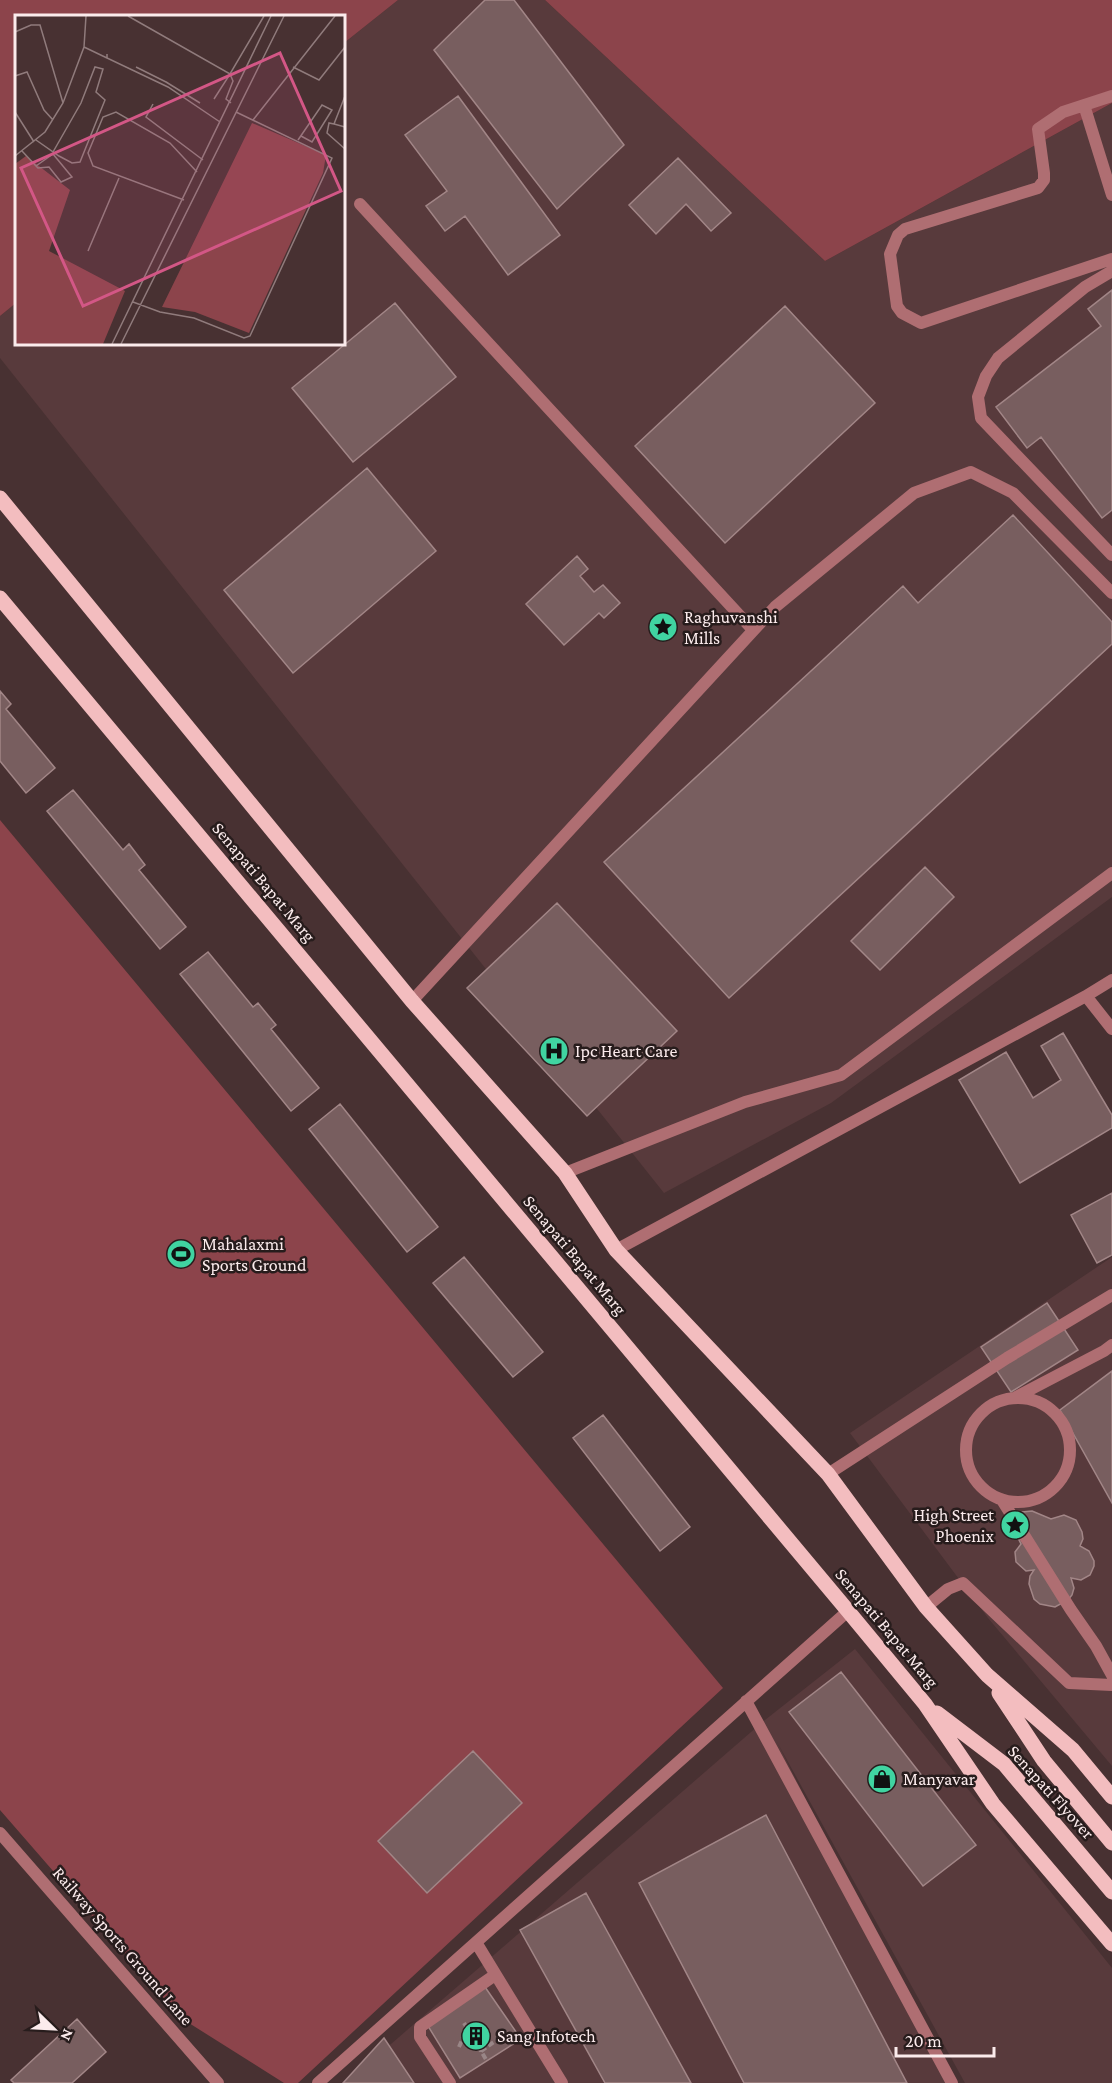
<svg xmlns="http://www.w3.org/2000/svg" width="1112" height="2083" font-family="'Crimson Pro',serif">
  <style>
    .built { fill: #583a3c }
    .green { fill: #8c444b }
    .building { fill: #785e5f; stroke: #a28687; stroke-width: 1.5 }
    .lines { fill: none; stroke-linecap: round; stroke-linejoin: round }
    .path { stroke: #998687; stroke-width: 4; stroke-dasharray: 6 3; stroke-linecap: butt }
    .lane { stroke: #af6e72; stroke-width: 12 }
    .primary { stroke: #f3bdbf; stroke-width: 15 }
    .labels { text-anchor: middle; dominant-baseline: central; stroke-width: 5; stroke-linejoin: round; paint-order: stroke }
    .poi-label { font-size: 18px; fill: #fbebec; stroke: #271c1c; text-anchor: start }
    .street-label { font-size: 18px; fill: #fbebec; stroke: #271c1c }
    .inset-road { fill: none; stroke: #907b7c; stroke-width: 1.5 }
    .view { fill: #d35786; fill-opacity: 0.15; stroke: #d35786; stroke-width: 3 }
    .inset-edge { fill: none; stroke: #fbebec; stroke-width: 3 }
  </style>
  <rect width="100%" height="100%" fill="#483132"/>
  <path class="built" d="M398 0H545L825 261 1112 103V897L831 1103 664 1193 0 358V316L16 303V344H344V43Z
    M1112 1257V1766L988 1618 850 1433Z
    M855 1649 1112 1968V2083H965L777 1742 949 2083H346L765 1720Z"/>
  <path class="green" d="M0 0H398L344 43V16H16V303L0 316Z
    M545 0H1112V103L825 261Z
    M0 820 723 1688 298 2083H284L181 2018 0 1810Z"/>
  <path class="building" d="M485 0H514L624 145 557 209 434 50Z
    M458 96 560 235 508 275 465 216 445 231 426 206 447 191 405 135Z
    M678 158 731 213 711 231 686 204 656 234 629 205Z
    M1112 290V510L1102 518 1041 437 1027 448 996 407 1101 326 1088 309Z
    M395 303 456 377 353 462 292 388Z
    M785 306 875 403 725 543 635 446Z
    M367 468 436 551 293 673 224 590Z
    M1013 515 1112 622V644L729 998 604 862 903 586 918 603Z
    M577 556 588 569 580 576 594 592 603 585 620 603 604 618 599 613 564 645 526 604Z
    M0 691 11 704 6 709 55 768 26 793 0 761Z
    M73 790 123 850 129 844 145 865 139 870 186 927 160 949 47 811Z
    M925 867 954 897 880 970 851 941Z
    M557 903 677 1031 587 1116 467 988Z
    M208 952 253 1007 258 1003 276 1025 271 1029 319 1088 291 1111 180 974Z
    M1063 1033 1112 1115V1128L1020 1183 959 1080 1006 1052 1033 1098 1061 1080 1041 1046Z
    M340 1104 438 1227 407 1252 309 1129Z
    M1112 1193V1255L1097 1263 1071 1215Z
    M464 1257 543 1352 513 1377 433 1283Z
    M1047 1303 1078 1350 1011 1392 981 1347Z
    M1112 1371V1503L1060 1410Z
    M603 1415 690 1527 660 1551 573 1438Z
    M1032 1511 1051 1519 1064 1515 1076 1520 1082 1532 1083 1539 1080 1546 1089 1551 1094 1561V1566L1090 1575 1081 1580 1071 1578 1074 1588 1072 1595 1068 1600 1055 1607 1040 1604 1034 1599 1029 1584 1030 1576 1034 1570 1026 1571 1016 1562 1015 1552 1021 1544 1014 1530 1018 1515 1022 1512Z
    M841 1672 976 1845 923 1886 789 1712Z
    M473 1751 522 1803 427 1893 378 1841Z
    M766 1815 907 2083H744L639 1883Z
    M586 1893 691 2083H605L520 1930Z
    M485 1987 521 2039 460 2078 428 2026Z
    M77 2019 106 2052 72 2083H14L11 2080Z
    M384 2038 414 2083H343Z"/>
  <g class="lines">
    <path class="path" d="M464 2023 487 2061
      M459 2047 465 2033 477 2024
      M481 2051 507 2033"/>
    <path class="lane" d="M1112 96 1063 112 1038 129 1044 173V180L1038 188 905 229 898 235 890 254 897 306 902 313 921 323 1112 259
      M1084 105 1112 195
      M360 204 753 630
      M1112 271 1085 287 998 358 986 376 978 397 981 418 1112 555
      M1086 996 1112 980
      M412 1001 775 607 914 493 971 472 1013 493 1112 593
      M565 1173 745 1102 841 1075 1112 873
      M616 1250 1086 996 1112 1029
      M1016 1397 1104 1351 1112 1345
      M966 1450a52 52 0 1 1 104 0a52 52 0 1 1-104 0Z
      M828 1474 1007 1358 1112 1295
      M1002 1500 1071 1610 1096 1646 1112 1675
      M926 1607 948 1589 963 1583 1069 1683 1112 1685
      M746 1701 952 2083
      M0 1833 218 2083
      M477 1944 562 2083
      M318 2083 848 1611
      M450 2083 420 2037V2027L495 1975"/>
    <path class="primary" d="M0 498 412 1001 565 1173 616 1250 828 1474 926 1607 987 1675 1073 1750 1112 1797
      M0 598 848 1611 925 1704 993 1804 1112 1944
      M999 1693 1044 1761 1112 1843
      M937 1713 1004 1764 1112 1892"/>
  </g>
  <defs>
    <g id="sight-disc" transform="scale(1.5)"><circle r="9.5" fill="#40d4a1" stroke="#271c1c"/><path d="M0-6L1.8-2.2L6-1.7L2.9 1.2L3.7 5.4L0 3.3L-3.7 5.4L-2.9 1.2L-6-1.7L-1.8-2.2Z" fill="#111"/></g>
    <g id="hospital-disc" transform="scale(1.5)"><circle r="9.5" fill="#40d4a1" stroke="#271c1c"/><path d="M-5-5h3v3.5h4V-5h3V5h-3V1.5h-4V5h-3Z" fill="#111"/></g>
    <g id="stadium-disc" transform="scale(1.5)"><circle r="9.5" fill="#40d4a1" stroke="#271c1c"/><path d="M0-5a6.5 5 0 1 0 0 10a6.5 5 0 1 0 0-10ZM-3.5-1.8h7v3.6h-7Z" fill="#111"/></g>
    <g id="shop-disc" transform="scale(1.5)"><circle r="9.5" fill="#40d4a1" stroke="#271c1c"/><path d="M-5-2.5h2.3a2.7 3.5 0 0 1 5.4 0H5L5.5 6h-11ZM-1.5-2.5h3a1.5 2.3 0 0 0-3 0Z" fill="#111"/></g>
    <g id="building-disc" transform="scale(1.5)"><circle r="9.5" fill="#40d4a1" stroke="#271c1c"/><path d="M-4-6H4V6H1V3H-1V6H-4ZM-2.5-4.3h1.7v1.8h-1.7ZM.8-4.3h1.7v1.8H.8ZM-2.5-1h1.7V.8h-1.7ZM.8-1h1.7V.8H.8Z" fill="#111"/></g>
  </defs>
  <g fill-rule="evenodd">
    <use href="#sight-disc" x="663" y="627"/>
    <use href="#hospital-disc" x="554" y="1051"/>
    <use href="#stadium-disc" x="181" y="1254"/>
    <use href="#sight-disc" x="1015" y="1525"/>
    <use href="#shop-disc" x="882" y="1779"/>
    <use href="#building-disc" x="476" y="2036"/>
  </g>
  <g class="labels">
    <g class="poi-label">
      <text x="684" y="617">Raghuvanshi<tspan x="684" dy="21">Mills</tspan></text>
      <text x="575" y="1051">Ipc Heart Care</text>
      <text x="202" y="1244">Mahalaxmi<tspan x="202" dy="21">Sports Ground</tspan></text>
      <text x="994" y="1515" text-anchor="end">High Street<tspan x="994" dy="21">Phoenix</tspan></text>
      <text x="903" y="1779">Manyavar</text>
      <text x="497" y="2036">Sang Infotech</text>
    </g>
    <g class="street-label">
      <text transform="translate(264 882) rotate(50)">Senapati Bapat Marg</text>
      <text transform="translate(575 1255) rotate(50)">Senapati Bapat Marg</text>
      <text transform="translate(887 1628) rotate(50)">Senapati Bapat Marg</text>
      <text transform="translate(1051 1792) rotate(48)">Senapati Flyover</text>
      <text transform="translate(123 1946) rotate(49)">Railway Sports Ground Lane</text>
    </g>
  </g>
  <g transform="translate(15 15)">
    <rect width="330" height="330" fill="#483132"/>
    <path d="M237 108 311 140 308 158 234 318 180 297 147 292ZM11 141 55 175 34 236 110 276 88 329H0V149Z" fill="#8c444b"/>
    <path class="inset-road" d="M113 1 215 59 249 1M0 17 16 10H25L48 88M69 32 92 43M92 39V43L153 72 205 107M121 52 153 68M278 52 304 65 330 32M0 61 12 57 29 95 38 105M151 67 185 88M330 81 319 109 330 112M199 84 215 59 218 66 211 84 216 88M138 89 131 102 188 145M0 97 19 127M238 105 320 1M319 109 314 108 312 118 330 134M21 125 44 141 57 148 65 147 90 85 81 77 88 54 80 52 66 88 38 137M283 125 307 90 317 95 297 127 286 121M7 136 21 151 23 153 34 152 46 167 57 162 38 139 21 151M0 141 30 117 48 88 69 32 71 1M169 185 78 151 73 138 88 102 101 97 155 128 182 157M73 236 104 163M118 287 145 297 179 303 229 323 235 321 317 143 221 97M97 329 256 1M106 329 269 1"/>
    <path class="view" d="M265 38 326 176 68 291 6 153Z"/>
    <rect width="330" height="330" class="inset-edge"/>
  </g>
  <g transform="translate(54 2029) rotate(114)" stroke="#271c1c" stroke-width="4.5" paint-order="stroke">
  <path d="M0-4.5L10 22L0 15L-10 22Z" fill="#fbebec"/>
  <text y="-9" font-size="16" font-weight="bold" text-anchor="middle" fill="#fbebec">N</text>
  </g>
  <path d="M896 2047v9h98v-9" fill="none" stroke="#fbebec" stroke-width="3"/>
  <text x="905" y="2047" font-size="18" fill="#fbebec" stroke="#271c1c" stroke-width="4.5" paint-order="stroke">20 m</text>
</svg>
